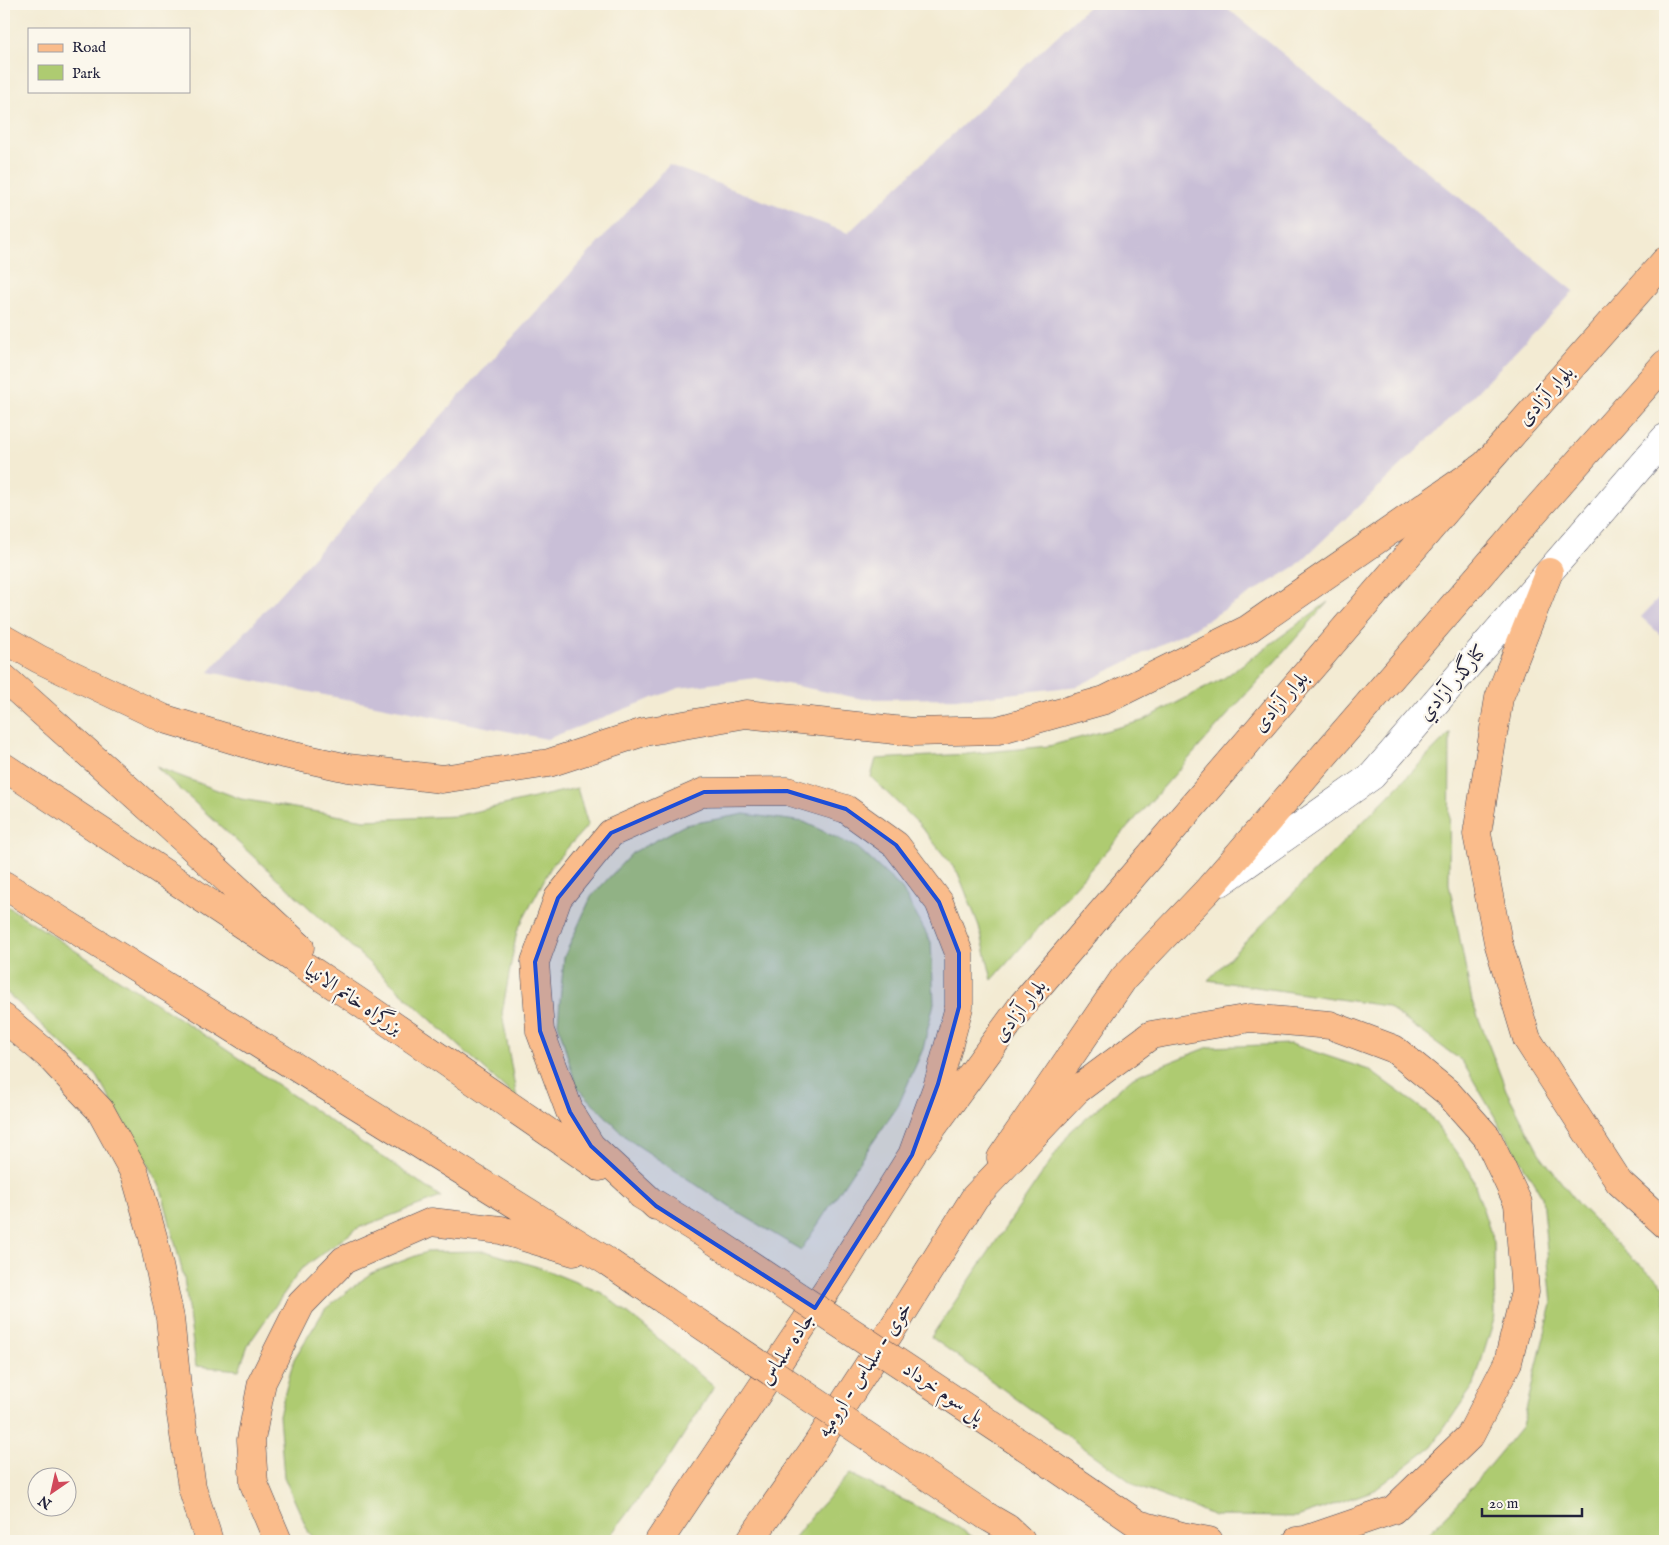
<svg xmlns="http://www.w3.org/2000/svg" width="1669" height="1545" font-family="'IM FELL English',Amiri,serif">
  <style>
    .industrial { fill: #c9bfd7 }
    .green { fill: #aecb71; stroke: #687656 }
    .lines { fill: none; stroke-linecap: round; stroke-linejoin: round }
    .tertiary-casing { stroke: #414052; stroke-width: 29 }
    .primary-casing { stroke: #414052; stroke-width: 29 }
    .trunk-casing { stroke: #414052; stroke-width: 29 }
    .tertiary { stroke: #fff; stroke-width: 28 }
    .primary { stroke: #fabc8b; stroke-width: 28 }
    .trunk { stroke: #fabc8b; stroke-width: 28 }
    .trunk-bridge-casing { stroke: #414052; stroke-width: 29; stroke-linecap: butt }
    .trunk-bridge { stroke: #fabc8b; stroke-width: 28 }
    .marked { fill: #1d4ed8; fill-opacity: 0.2; stroke: #1d4ed8; stroke-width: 4; stroke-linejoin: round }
    .labels { text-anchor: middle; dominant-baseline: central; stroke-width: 4.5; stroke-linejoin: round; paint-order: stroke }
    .street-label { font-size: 20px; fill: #22223b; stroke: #fbf7ec }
  </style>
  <rect width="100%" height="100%" fill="#fbf7ec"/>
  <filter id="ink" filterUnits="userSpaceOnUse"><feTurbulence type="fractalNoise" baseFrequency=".02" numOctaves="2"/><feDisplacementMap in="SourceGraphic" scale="10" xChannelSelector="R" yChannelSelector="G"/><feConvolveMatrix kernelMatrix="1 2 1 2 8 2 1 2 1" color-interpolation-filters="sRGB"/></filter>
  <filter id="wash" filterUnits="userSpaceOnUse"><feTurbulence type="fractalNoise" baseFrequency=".0096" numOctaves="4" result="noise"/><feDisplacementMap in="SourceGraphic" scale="20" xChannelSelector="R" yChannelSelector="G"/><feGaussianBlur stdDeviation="1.12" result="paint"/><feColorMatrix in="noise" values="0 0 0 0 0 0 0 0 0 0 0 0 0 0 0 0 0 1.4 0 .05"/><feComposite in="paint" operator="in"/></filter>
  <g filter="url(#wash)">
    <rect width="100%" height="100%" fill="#f3ebd3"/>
    <path class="industrial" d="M1091 4H1222L1574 291 1459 410 1296 566 1196 627 1078 686 972 698 863 699 756 678 679 688 547 739 209 672 669 165 848 233Z
      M1665 592V639L1641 617Z"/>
    <path class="green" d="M1328 602 992 980 979 926 958 873 919 824 871 777 876 759 968 754 1049 746 1142 721 1224 678Z
      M1450 733 1449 884 1472 1001 1506 1090 1539 1153 1578 1204 1619 1246 1665 1286V1541H1421L1459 1502 1522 1426 1552 1304 1542 1197 1462 1061 1386 1006 1208 980Z
      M156 767 241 799 365 820 456 816 577 788 588 825 552 865 517 931 502 1013 517 1099Z
      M744 814 804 822 858 848 902 889 931 942 934 1003 923 1049 898 1106 857 1165 801 1250 734 1210 628 1139 576 1086 558 1023 564 957 591 897 632 853 685 825Z
      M4 904 212 1040 441 1197 358 1228 301 1269 248 1345 239 1370 196 1366 184 1278 161 1188 97 1076 4 990Z
      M1291 1044 1369 1070 1428 1113 1471 1173 1494 1243 1495 1316 1474 1385 1432 1446 1375 1490 1297 1517 1215 1516 1138 1487 931 1337 1071 1131 1133 1077 1209 1047Z
      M485 1251 541 1268 602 1293 646 1328 714 1387 667 1461 606 1541H317L309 1533 284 1477 279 1415 294 1359 325 1309 371 1273 426 1252Z
      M850 1474 953 1524 979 1541H792L814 1513Z"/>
  </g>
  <g filter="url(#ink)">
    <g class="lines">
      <g class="tertiary-casing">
        <path id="tertiary" d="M1221 882 1372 776 1665 438"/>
      </g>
      <g class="primary-casing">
        <path id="primary" d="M919 1146 1023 1004 1485 465 1665 261
          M1001 1158 1124 978 1207 891 1535 511 1665 364"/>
      </g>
      <g class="trunk-casing">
        <path id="trunk" d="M1549 572 1499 698 1477 834 1498 942 1527 1039 1619 1182 1665 1224
          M4 639 39 659 165 719 271 751 348 768 442 779 549 763 644 732 746 714 913 732 998 730 1105 700 1248 629 1485 465
          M4 678 164 821 300 947
          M4 767 356 1000 599 1167
          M4 885 608 1262 664 1300
          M4 1018 48 1055 100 1110 135 1174 153 1237 170 1318 178 1396 192 1487 209 1541
          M641 1195 701 1232
          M656 1206 591 1146 570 1112 540 1031 535 962 558 898 611 833 704 792 787 791 846 809 896 845 939 902 959 953V1007L938 1084 912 1155 836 1276 659 1541
          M1036 1454 1138 1524 1182 1536 1209 1541
          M988 1517 1007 1528 1021 1541
          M278 1541 254 1484 251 1440 262 1382 301 1304 344 1260 431 1222 501 1230 574 1252
          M750 1541 812 1452 898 1320 975 1197 1077 1090 1151 1035 1250 1018 1330 1025 1394 1049 1447 1092 1487 1137 1518 1203 1525 1292 1508 1362 1470 1436 1393 1510 1305 1540 1297 1541"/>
      </g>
      <use href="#tertiary" class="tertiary"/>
      <use href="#primary" class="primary"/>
      <use href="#trunk" class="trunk"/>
      <g class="trunk-bridge-casing">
        <path id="trunk-bridge" d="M701 1232 1036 1454
          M664 1300 988 1517"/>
      </g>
      <use href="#trunk-bridge" class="trunk-bridge"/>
    </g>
  </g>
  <path class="marked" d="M787 791 846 809 896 845 939 902 959 953V1007L938 1084 912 1155 815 1308 656 1206 591 1146 570 1112 540 1031 535 962 558 898 611 833 704 792Z"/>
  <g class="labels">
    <g class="street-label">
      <text transform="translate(1546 396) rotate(-48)">بلوار آزادی</text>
      <text transform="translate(1453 683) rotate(-49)">کنارگذر آزادي</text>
      <text transform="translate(1281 702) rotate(-49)">بلوار آزادی</text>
      <text transform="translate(353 999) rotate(34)">بزرگراه خاتم الانبیا</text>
      <text transform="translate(1020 1011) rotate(-52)">بلوار آزادی</text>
      <text transform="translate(787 1349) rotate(-56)">جاده سلماس</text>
      <text transform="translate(865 1370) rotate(-57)">خوی - سلماس - ارومیه</text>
      <text transform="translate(943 1393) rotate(34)">پل سوم خرداد</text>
    </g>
  </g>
  <rect width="1669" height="1545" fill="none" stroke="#fbf7ec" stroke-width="20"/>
  <rect x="28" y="28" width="162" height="65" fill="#fbf7ec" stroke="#a4a2a5"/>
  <rect x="38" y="44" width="25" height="8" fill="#fabc8b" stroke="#a4a2a5"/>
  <text x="72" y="52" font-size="15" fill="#22223b">Road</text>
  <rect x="38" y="65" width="25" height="15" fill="#aecb71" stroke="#a4a2a5"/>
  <text x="72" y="78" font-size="15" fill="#22223b">Park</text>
  <g transform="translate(52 1492) rotate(214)"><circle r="24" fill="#fbf7ec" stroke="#a4a2a5"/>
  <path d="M0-4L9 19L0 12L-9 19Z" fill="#d1495b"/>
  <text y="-8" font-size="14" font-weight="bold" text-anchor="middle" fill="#22223b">N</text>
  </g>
  <path d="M1482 1508v8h100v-8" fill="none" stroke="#22223b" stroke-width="2.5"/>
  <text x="1489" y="1508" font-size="15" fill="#22223b" stroke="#fbf7ec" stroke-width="4" paint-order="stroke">20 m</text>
</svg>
